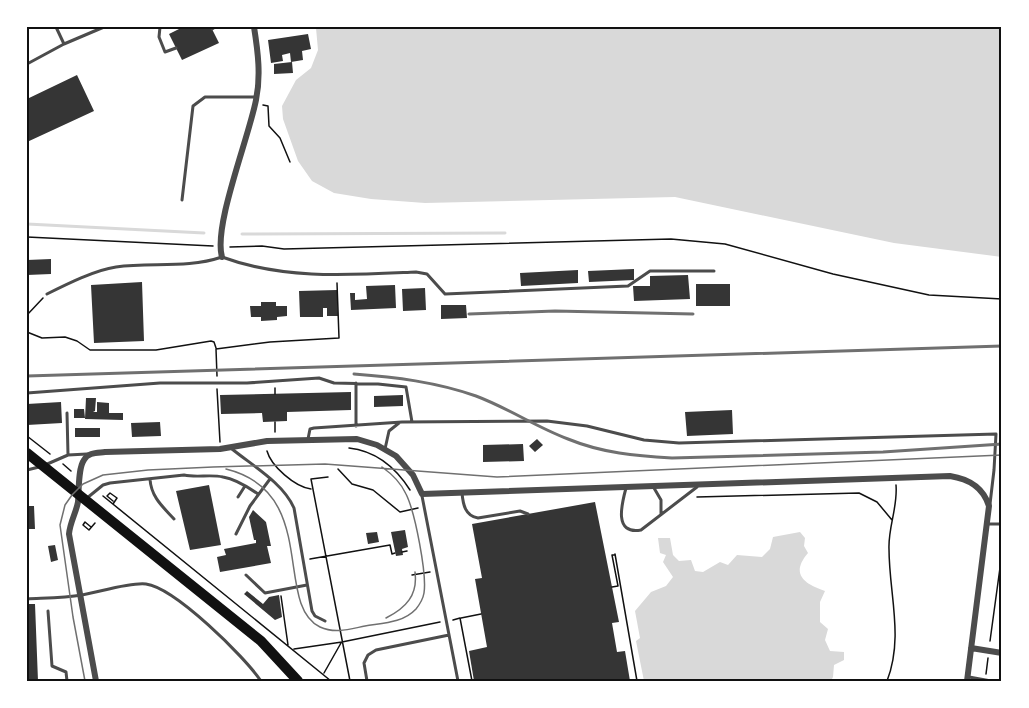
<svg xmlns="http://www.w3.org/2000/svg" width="1029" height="708" font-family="Ubuntu,sans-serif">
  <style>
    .water { fill: #d9d9d9 }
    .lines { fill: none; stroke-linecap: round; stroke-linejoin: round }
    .stream { stroke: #d9d9d9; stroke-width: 3 }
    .building { fill: #353535 }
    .path { stroke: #111; stroke-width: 1.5 }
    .service { stroke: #4c4c4c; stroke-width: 3 }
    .minor { stroke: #4c4c4c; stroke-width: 6 }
    .primary { stroke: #111; stroke-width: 10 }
    .tram { stroke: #707070; stroke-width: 1.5 }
    .rail { stroke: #707070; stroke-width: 3 }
    .neatline { fill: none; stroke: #111; stroke-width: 2 }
  </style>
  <rect width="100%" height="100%" fill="#fff"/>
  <path class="water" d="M319 27H1002V257L894 243 675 197 425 203 371 199 334 193 312 181 298 161 283 119 282 106 296 80 311 68 318 50 316 28Z
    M800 532 805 538 804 546 808 553C790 574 804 584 825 591L820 602V622L828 629 825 640 830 651 844 652V660L834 665 833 677 831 681H644L636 641 640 638 635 611 651 592 666 586 673 577 663 562 666 555 660 553 658 538H670L673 555 679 561 691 560 695 571 703 572 720 562 728 565 737 555 762 557 770 549 773 537Z"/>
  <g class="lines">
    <path class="stream" d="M27 224 204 233
      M242 234 505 233"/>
  </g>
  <path class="building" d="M183 27H211L219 43 182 60 169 34Z
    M308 34 311 49 302 51 303 60 291 62 290 53 282 55 283 61 271 63 268 40Z
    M292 62 293 73 274 74V64Z
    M77 75 94 111 27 142V99Z
    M51 259V274L27 275V260Z
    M634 269V280L589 282 588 271Z
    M578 270V283L521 286 520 273Z
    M688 275 690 299 634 301 633 286H650V276Z
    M142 282 144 341 94 343 91 285Z
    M696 284H730V306H696Z
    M395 285 396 308 351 310 350 293H355V300L367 299 366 286Z
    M425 288 426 310 403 311 402 289Z
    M337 290 338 316H327V308H323V317H300L299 291Z
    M261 302H276V306H287V316L277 317V320L261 321V317H251L250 306H261Z
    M441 305H466L467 318 441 319Z
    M351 392V410L287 412V421L263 422 262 413 221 414 220 395Z
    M403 395V406L374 407V396Z
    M86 398H96L95 411 93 412H97V402L109 403V413H123V420L85 419Z
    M61 402 62 423 27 425V404Z
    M74 409H84L85 418H74Z
    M732 410 733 434 687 436 685 412Z
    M160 422 161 436 132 437 131 423Z
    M75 428H100V437H75Z
    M537 439 543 445 535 452 529 446Z
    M523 444 524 461 483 462V445Z
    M209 485 221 545 190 550 176 491Z
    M595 502 619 622 612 623 617 652 625 651 630 681H474L469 651 487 647 475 579 482 578 472 524Z
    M27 506H34L35 529H27Z
    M253 510 266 522 271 546H267L271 563 220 572 217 557 226 555 224 549 256 543V540H254L249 517Z
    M405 530 408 547 402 549 403 555 396 556 391 532Z
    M377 532 379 542 368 544 366 533Z
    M55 545 58 560 51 562 48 546Z
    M247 591 263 604 269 597 279 595 282 617 275 620 244 594Z
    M27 604H35L38 681H27Z"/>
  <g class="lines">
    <path class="path" d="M263 105 268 106 269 126 280 138 290 162
      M27 237 213 246
      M230 247 262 246 284 249 671 239 725 244 833 274 929 295 1002 299
      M27 315 43 298
      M27 332 42 338 65 337 77 341 90 350H156L211 341 214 342 216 348
      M217 376 216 349 270 342 339 338 337 283
      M217 389 220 442
      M275 394V388
      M275 432V422
      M27 436 50 454
      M349 448C376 451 396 468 410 490
      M267 451C271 466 295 487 311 489
      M63 464 71 471
      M338 469 352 484 373 490 400 512 418 508
      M328 477 311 479 350 681
      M103 496 331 681
      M697 497 859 493 877 502 892 520
      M113 504 117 498 110 493 107 496 113 501
      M91 527 85 522 83 525 89 530 95 523
      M402 552 407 551
      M615 554 637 681
      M310 559 390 545 392 554 395 553
      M412 575 430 572
      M612 587 618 586 612 555H614
      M281 596 288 645
      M461 618 481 614
      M453 620 460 618 472 681
      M990 641 1002 553
      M294 649 342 642 440 622
      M324 673 341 643
      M986 674 988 658
      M887 681C904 637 889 594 889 549 888 527 898 507 896 485"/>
    <path class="service" d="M56 27 64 44 104 27
      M160 27 159 37 165 52 176 48
      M212 29 215 27
      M27 64 64 44
      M182 200 193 106 205 97H255
      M47 294C67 284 95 270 116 267 152 262 186 269 222 257 284 280 351 275 416 272L427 274 445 294 628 286 650 271H714
      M356 383V426
      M27 393 160 383H247L319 378 334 383 378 384 406 387 412 422
      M67 413 68 455
      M308 439 310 429 314 428 402 422 547 421 587 426 644 440 679 443 996 434 994 470 990 504
      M232 449C253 466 283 483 294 508L312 611 315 616 325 621
      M385 449 389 431 399 423
      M45 465 68 455 87 454
      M27 470 39 467
      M150 479C151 497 163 507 174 519
      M626 488C622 503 613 535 641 530L697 487
      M654 488 661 500V514
      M462 493C463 504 465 516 478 518L520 511 528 514
      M422 496 458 681
      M238 497 245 486
      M87 498 103 485 110 483 184 475C197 478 210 474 223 477 236 479 248 487 258 494
      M988 524H1002
      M236 534 250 506 270 479
      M246 575 265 593 307 585
      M27 599C45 598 64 598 82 595 100 592 130 582 146 584 175 588 244 656 261 681
      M48 611 52 666 66 672 67 681
      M969 677 991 681
      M367 681 364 663 368 655 376 650 449 635"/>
    <path class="minor" d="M222 257C213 226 249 137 256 100 261 76 258 52 254 27
      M971 648 1002 653
      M96 681 69 534C70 522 76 513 78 502 79 491 78 468 84 460 88 452 98 453 105 452L220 449 267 441 357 439 377 445 396 456 413 475 422 494 950 476C969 479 983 487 989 506L967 681"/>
    <path class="primary" d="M27 453 261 641 298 681"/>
    <path class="tram" d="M226 469C320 492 273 604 320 627 335 634 350 629 365 626 383 623 403 623 416 609 420 604 423 599 424 593 427 574 415 512 406 494 401 483 392 474 382 467
      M386 618C406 608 418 595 415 572
      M85 681 73 617 60 525 65 505 72 495 83 484 103 475 148 470 213 467 325 464 497 477 1002 455"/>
    <path class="rail" d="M469 314 555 311 693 314
      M354 374C395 377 436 382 476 396 508 408 536 427 568 439 602 453 636 456 672 458L883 452 1002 444
      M27 376 1002 346"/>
  </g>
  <rect width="1029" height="708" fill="none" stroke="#ffffff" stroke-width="57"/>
  <rect x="28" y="28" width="972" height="652" class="neatline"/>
</svg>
